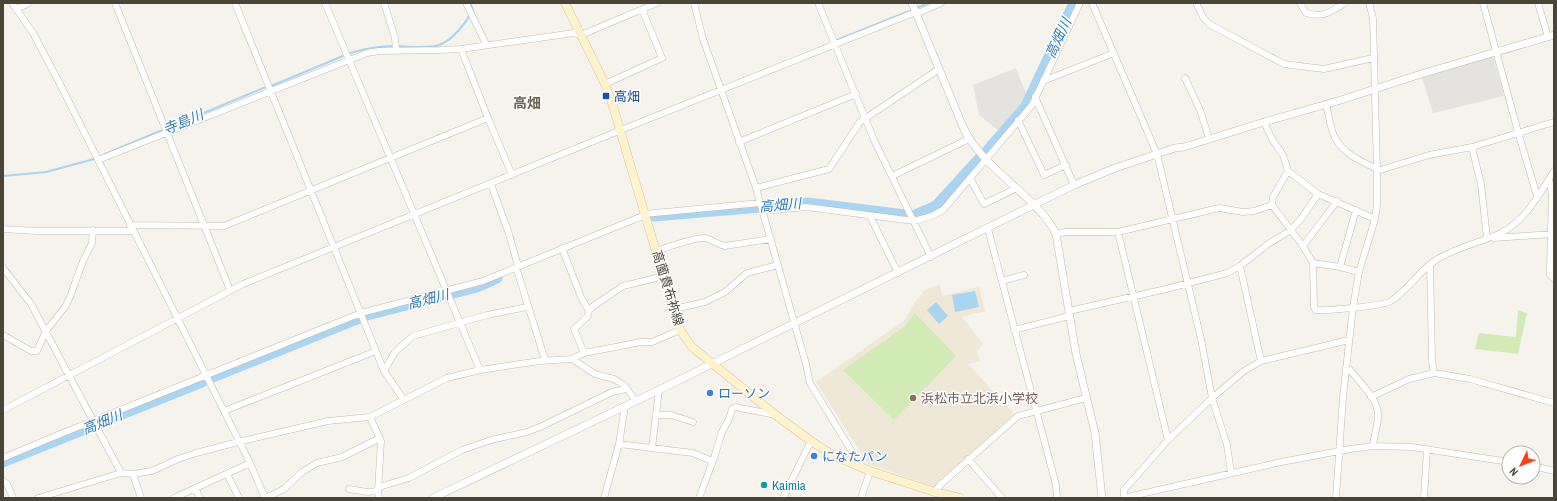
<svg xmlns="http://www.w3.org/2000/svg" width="1557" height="501" font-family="'Archivo Narrow','Noto Sans JP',sans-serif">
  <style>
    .education { fill: #efe8d6 }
    .green { fill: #d2eab5 }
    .parking { fill: #e5e3e0 }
    .water { fill: #a9d4f2 }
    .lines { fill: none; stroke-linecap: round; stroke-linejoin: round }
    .stream { stroke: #a9d4f2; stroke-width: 2 }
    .river { stroke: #a9d4f2; stroke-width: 11 }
    .minor-casing { stroke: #c2bbae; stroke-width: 7 }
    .tertiary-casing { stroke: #c2bbae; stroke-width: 8 }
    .secondary-casing { stroke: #d6c79b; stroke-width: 9 }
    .minor { stroke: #fff; stroke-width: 6 }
    .tertiary { stroke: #fff; stroke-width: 7 }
    .secondary { stroke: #fff3cd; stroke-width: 8 }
    .transit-dot { fill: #1a4fb4; stroke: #fff; stroke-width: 1.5 }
    .shop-dot { fill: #3f7fe0; stroke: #fff; stroke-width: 1.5 }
    .education-dot { fill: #8d6e63; stroke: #fff; stroke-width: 1.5 }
    .culture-dot { fill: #0f9aa8; stroke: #fff; stroke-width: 1.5 }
    .labels { text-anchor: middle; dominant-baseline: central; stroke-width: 3; stroke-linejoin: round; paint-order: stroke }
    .transit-label { font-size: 13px; fill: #164399; stroke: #fff; text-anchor: start }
    .street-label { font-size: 13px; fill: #4b4439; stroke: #fff }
    .shop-label { font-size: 13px; fill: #366cbe; stroke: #fff; text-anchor: start }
    .education-label { font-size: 13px; fill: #785e54; stroke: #fff; text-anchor: start }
    .culture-label { font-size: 13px; fill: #0d838f; stroke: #fff; text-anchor: start }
    .water-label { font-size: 14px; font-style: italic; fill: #2e7ab2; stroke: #fff }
    .neighbourhood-label { font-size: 14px; font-weight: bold; fill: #6e6250; stroke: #fff }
  </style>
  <rect width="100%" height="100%" fill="#f6f3ec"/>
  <path class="education" d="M940 284 942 296 979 287 985 311 962 317 983 344 977 351 980 361 968 364 1015 415 935 487 868 464 816 382 905 320 914 303 925 290Z"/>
  <path class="green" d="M1518 310 1527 313 1518 354 1475 349 1479 333 1516 337Z
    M915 313 956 356 894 420 843 370 904 327Z"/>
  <path class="parking" d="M1493 56 1504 96 1433 113 1422 77Z
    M1016 68 1027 96 998 130 979 115 973 85Z"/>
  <path class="water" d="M975 291 979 307 955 312 952 295Z
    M936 302 948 316 939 324 927 310Z"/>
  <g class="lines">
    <path class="stream" d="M916 8 929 3
      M837 40 912 10
      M350 53C364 49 378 46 393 46 404 46 429 49 439 45 453 40 466 23 473 10L470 3
      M271 86 343 56
      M105 154 266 87
      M3 176 46 172 94 159"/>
    <path class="river" d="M987 151 1026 106 1074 3
      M915 215 936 206 980 158
      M654 216 808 203 905 215
      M213 377 367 315 477 287 497 278
      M3 462 202 382"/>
    <g class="minor-casing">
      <path id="minor" d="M12 3 33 33 59 82 250 463 265 498
        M115 3 230 290
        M235 3 384 371 404 400
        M325 3 480 370
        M384 3 395 38 396 50
        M466 3 486 44
        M694 3 703 39 756 188 806 364 810 383 862 468
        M818 3 874 140 931 257
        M1092 3 1157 154 1201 339 1212 398 1227 445 1231 473
        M1196 3 1203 17 1209 24 1284 64 1324 69 1373 58
        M1300 3 1306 13C1324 18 1330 12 1345 3
        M1483 3 1518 132 1537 196
        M1538 3 1548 37
        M17 9 29 3
        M916 14 941 3
        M1185 78 1200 110 1209 138
        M1043 81 1114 53
        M605 84 662 58 642 9
        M1035 97 1074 185
        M1326 104C1329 115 1330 128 1335 138 1343 153 1360 161 1375 168L1377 171 1429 155 1472 147 1554 122
        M488 118 512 175
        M1018 120 1044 175 1066 165
        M1264 122 1272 139 1283 155 1288 171 1318 194 1375 219
        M739 142 856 94
        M1472 147 1481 184 1487 238
        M98 160 367 53 379 51 440 50 461 49 574 33 581 35 657 3
        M892 176 969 139
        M970 178 984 204 1017 188
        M1549 179 1552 193 1550 269V275L1554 279
        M491 184 509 234 518 266
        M756 188 829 169 860 122 939 69
        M1272 205 1273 197 1288 171
        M763 211 806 207 914 221 932 216 943 210 1032 105 1080 3
        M644 214 760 203
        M870 216 898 273
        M130 225 224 226 488 118 461 49
        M3 229 37 231H133
        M988 229 1043 436 1056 485 1057 498
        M1118 232 1168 440
        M1056 234 1065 232H1118L1219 208 1243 212 1254 211 1272 205 1303 246 1313 263 1314 307 1316 310C1326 311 1384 306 1391 301 1407 291 1419 271 1436 260 1454 248 1482 242 1501 233 1526 220 1540 193 1554 171
        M1494 238 1552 234
        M1303 246 1337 201
        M562 248 581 297 589 311 592 307 623 286 664 276
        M656 251C669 247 691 238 705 238 711 239 718 245 725 246L771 239
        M1313 263 1340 267 1359 272
        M1430 264 1432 361 1434 373
        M1240 266 1261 361
        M516 267 545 360
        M1340 267 1356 210
        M3 268 31 304 121 473
        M1002 281 1024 275
        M674 309 705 302 725 292 747 273 778 265
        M1069 311 1166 289 1227 273 1240 266 1268 244 1291 230 1301 219 1318 194
        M1014 330 1069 316
        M3 335 31 351H37L46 331 65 307 70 297 83 261 92 243 93 230
        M584 353 574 329 587 317 589 311
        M572 359 595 374 614 379 624 385 636 401
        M1346 368 1350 370C1360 383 1380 400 1378 418 1377 427 1374 437 1373 446
        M384 371 395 352 413 336 487 315 527 307
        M1371 397 1409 379 1434 373 1470 379 1554 403
        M3 410 243 284 621 130 916 12
        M224 411 376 351
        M656 415H671L693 422
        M370 417 381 441 378 491 379 498
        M619 444 693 453 712 461
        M652 448 659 390
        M3 458 53 437 361 313 483 281 645 215
        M968 459 1002 498
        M1533 466 1554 471
        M133 474 141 498
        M227 474 239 498
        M3 481 7 484 13 498
        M379 487 409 478 462 450 491 440 527 432 540 427 612 392 626 389
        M195 488 200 498
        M349 489 367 492 378 491
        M935 492 940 485 1018 416 1086 398
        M38 498 121 473 133 474 152 471 178 459 196 453 238 442 328 421 370 417 447 378 480 370 540 361 572 359 584 353 641 342H652L680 330
        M174 498 250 463
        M266 498 284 489 302 472 317 463 342 457 380 438
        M604 498 619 444 625 406
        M699 498 714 458 722 432 729 419 732 409 735 407 776 415
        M783 498 811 441
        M861 498 870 471
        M1123 498 1281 462 1350 449 1373 446 1412 447 1509 462
        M1124 498V490L1168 440 1212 398 1244 371 1261 361 1349 340
        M1336 498 1343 397 1353 307 1359 272 1375 219 1377 205V171L1373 18 1369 3
        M1424 498 1427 449"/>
    </g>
    <g class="tertiary-casing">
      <path id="tertiary" d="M912 3 963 127C976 155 1004 176 1027 198 1038 209 1049 219 1056 234L1076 354 1095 433 1102 498
        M433 498 659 390 1074 185 1115 168 1175 148 1184 147 1264 122 1341 100 1421 74 1554 35"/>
    </g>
    <g class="secondary-casing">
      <path id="secondary" d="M565 3 605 84 613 106 645 215 680 330 692 347 777 416 811 441 833 455 870 471 935 492 960 498"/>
    </g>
    <use href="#minor" class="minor"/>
    <use href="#tertiary" class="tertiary"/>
    <use href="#secondary" class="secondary"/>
  </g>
  <rect class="transit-dot" x="602" y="92" width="8" height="8" rx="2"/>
  <g class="shop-dot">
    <circle cx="710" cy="393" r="4"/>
    <circle cx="814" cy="456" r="4"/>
  </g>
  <circle class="education-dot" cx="913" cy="398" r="4"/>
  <circle class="culture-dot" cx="764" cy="485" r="4"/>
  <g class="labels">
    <g class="transit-label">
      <text x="614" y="96">高畑</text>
    </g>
    <g class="street-label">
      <text transform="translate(668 288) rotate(73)">高薗貴布祢線</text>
    </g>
    <g class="shop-label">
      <text x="718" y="393">ローソン</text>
      <text x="822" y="456">になたパン</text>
    </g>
    <g class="education-label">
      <text x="921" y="398">浜松市立北浜小学校</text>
    </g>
    <g class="culture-label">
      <text x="772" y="485">Kaimia</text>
    </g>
    <g class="water-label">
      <text transform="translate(1058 38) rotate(-65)">高畑川</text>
      <text transform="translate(183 122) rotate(-23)">寺島川</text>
      <text transform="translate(780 205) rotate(-5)">高畑川</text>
      <text transform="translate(428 299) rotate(-14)">高畑川</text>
      <text transform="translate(102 422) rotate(-22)">高畑川</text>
    </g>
    <g class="neighbourhood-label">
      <text x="527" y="103">高畑</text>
    </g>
  </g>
  <rect width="1557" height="501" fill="none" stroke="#4b4439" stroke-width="8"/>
  <g transform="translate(1521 465) rotate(227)"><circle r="19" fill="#ffffff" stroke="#b7b4b0"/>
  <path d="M0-3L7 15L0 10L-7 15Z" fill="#fc3f1d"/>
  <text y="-6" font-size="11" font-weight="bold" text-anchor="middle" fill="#4b4439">N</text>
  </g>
</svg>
